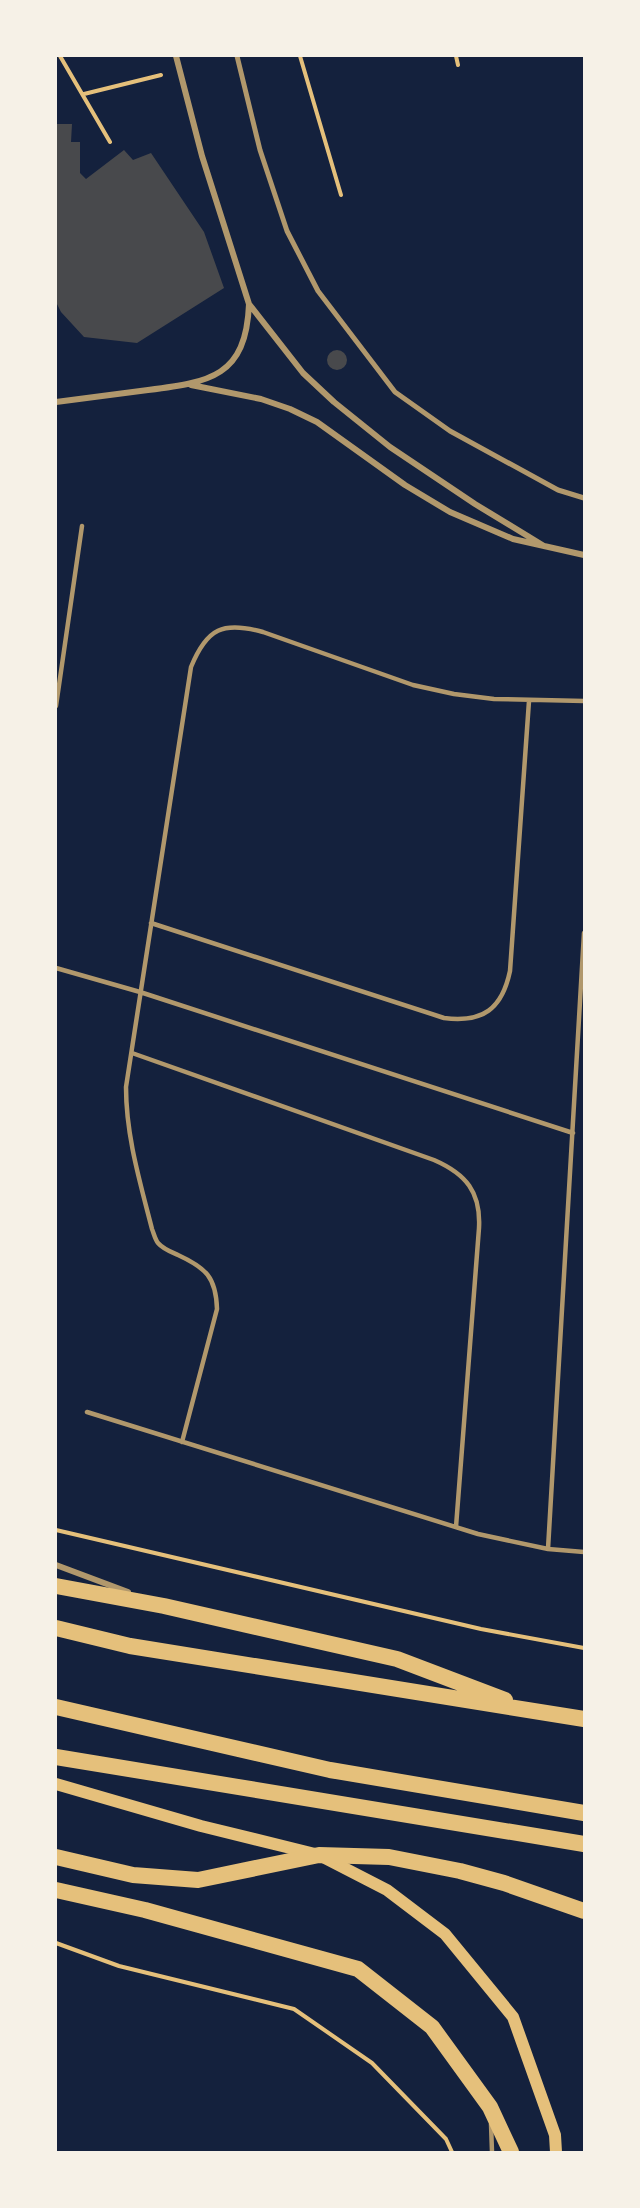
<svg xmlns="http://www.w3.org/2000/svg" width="640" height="2208" font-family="'IBM Plex Sans',sans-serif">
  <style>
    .building { fill: #48494c }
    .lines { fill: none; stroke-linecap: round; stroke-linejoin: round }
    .path { stroke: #e5c07b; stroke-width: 4 }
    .service { stroke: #b1986c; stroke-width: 4.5 }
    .pedestrian { stroke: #b1986c; stroke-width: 5 }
    .minor { stroke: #b1986c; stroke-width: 6 }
    .secondary { stroke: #e5c07b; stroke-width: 12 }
    .trunk { stroke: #e5c07b; stroke-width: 16 }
  </style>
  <rect width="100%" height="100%" fill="#14213d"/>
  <path class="building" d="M56 124H72L71 142H80V173L86 179 124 150 133 160 151 153 204 232 224 288 137 343 84 337 61 312 56 302Z
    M327 360a10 10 0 1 1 20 0a10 10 0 1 1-20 0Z"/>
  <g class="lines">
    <path class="path" d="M60 56 110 142
      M300 56 341 195
      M456 56 458 65
      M84 94 161 75
      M56 1530 481 1629 584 1648
      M56 1943 119 1966 294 2009 372 2063 446 2139 452 2152"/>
    <path class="service" d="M56 706 82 526
      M151 923 444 1018C483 1023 502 1009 510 971L529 701
      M56 968 140 992 573 1133
      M132 1053 434 1160C466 1174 481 1192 479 1228L456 1527
      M87 1412 478 1534 548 1549 584 1552
      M182 1442 217 1309C216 1277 206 1268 178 1255 171 1252 163 1249 158 1243 155 1239 154 1234 152 1229 140 1182 126 1136 126 1087L191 667C207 628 223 621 263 632L413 685 454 694 494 699 584 701
      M548 1549 584 933
      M491 2124 492 2152"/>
    <path class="pedestrian" d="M237 56 260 150 287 231 318 291 395 392 450 431 558 490 584 498"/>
    <path class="minor" d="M176 56 202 156 249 304 303 373 334 402 390 447 475 504 544 546
      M191 385 261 399 290 409 317 422 405 485 450 512 513 539 584 555
      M56 402C86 398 117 394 148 390 210 382 246 377 249 304
      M56 1565 128 1592"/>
    <path class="secondary" d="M56 1784 201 1826 319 1855 387 1890 445 1934 513 2017 555 2135 556 2152"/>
    <path class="trunk" d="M56 1586 164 1606 397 1659 505 1700
      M56 1628 130 1646 584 1719
      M56 1707 330 1770 584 1813
      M56 1757 584 1844
      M56 1857 133 1875 198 1880 319 1855 389 1857 460 1871 504 1883 584 1911
      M56 1890 145 1910 358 1969 432 2027 490 2107 511 2152"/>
  </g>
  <rect width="640" height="2208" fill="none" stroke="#f6f1e7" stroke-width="114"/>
</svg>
